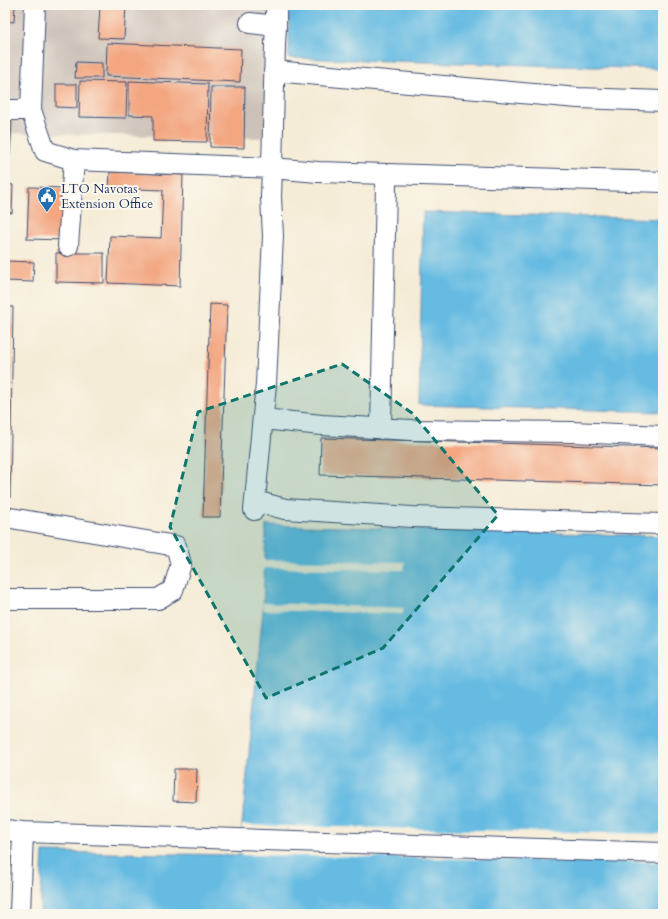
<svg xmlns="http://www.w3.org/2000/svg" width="668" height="919" font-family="Cardo,serif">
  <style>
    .industrial { fill: #cdc2b9 }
    .water { fill: #66bbe2; stroke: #4075a0 }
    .pier { fill: #f5ecd7 }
    .building { fill: #f3a680 }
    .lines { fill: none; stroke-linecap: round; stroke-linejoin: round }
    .minor-casing { stroke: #3c4b70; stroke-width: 22 }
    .minor { stroke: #fff; stroke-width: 20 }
    .marked { fill: #0f766e; fill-opacity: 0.2; stroke: #0f766e; stroke-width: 3; stroke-dasharray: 8 5; stroke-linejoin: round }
    .labels { text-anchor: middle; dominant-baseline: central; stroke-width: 4; stroke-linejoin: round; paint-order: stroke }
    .poi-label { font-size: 13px; fill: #1b2f5e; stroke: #fbf7ec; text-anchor: start }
  </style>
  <rect width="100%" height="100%" fill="#fbf7ec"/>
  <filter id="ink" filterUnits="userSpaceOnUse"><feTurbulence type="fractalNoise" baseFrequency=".025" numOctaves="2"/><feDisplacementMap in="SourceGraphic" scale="8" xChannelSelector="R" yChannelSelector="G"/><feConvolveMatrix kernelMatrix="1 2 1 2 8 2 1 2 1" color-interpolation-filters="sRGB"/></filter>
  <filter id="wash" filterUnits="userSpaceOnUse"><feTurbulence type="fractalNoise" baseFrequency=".012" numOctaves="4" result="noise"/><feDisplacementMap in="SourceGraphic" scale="16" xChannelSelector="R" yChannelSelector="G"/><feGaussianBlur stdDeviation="0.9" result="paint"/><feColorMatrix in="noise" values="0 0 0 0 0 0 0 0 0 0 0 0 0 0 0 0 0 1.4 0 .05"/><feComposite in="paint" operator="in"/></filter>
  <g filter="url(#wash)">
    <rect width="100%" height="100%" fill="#f5ecd7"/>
    <path class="industrial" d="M5 5H269L265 138 5 133Z"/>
    <path class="water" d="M289 5H663V69L289 58Z
      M423 212 663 219V412L419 405Z
      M266 525 663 536V914H40L43 852 241 855 242 825 263 610Z"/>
    <path class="pier" d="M264 560 405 562 404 570 264 568Z
      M263 603 403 608V614L263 610Z
      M242 825 663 834V862L241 855Z"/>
    <g id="blocks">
      <path class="building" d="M5 5H15L14 22 5 21Z
        M100 5H126L124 39 98 38Z
        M197 5H214V7L197 6Z
        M107 43 241 49 240 82 106 76Z
        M76 62 102 63V78H75Z
        M80 81 127 82 126 118 79 117Z
        M129 81 208 84 207 142 153 141V116L129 115Z
        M5 84H7L6 107H5Z
        M56 84H77V108L56 107Z
        M211 87H245L244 148 210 147Z
        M5 122H12L10 155H5Z
        M110 172 183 175 180 286 108 283 110 236 161 238 163 190 109 188Z
        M5 184 13 185 12 213 5 212Z
        M29 187 67 188 65 240 27 239Z
        M56 253H104V283L56 282Z
        M5 261 34 262 33 282 5 281Z
        M210 304 227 305 220 517H203Z
        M5 307H13L10 498H5Z
        M321 438 663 448V485L320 475Z
        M174 769H197L196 802 173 801Z
        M5 863H8L7 889H5Z"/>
    </g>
  </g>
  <g filter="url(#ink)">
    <use href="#blocks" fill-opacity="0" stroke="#3c4b70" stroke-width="1"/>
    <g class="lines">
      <g class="minor-casing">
        <path id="minor" d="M35 5 31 110 45 151 74 160 272 168 271 197 273 236 266 384 254 510
          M250 23 276 26 275 44 272 168 318 172 663 182
          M276 26V5
          M274 71 578 98 663 101
          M5 110H31
          M68 246 74 160
          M263 419 322 425 411 430 572 432 663 436
          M381 429 386 185 385 174
          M255 501 285 509 412 517 663 524
          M5 517 176 546 181 564 173 590 158 599H5
          M5 830 23 832 663 853
          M20 914 23 832"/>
      </g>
      <use href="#minor" class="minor"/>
    </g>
  </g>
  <path class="marked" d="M342 364 412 413 498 515 383 648 266 698 170 527 198 412Z"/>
  <defs>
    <g id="civic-pin" transform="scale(1)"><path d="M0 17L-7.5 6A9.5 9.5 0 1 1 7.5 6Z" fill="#1f6fb2" stroke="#fbf7ec"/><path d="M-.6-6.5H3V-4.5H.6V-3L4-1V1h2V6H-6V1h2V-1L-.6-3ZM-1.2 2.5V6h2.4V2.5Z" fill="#fff"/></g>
  </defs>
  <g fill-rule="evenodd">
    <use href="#civic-pin" x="47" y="196"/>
  </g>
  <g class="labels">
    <g class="poi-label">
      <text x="61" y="189">LTO Navotas<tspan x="61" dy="15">Extension Office</tspan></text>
    </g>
  </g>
  <rect width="668" height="919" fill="none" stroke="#fbf7ec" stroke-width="20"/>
</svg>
